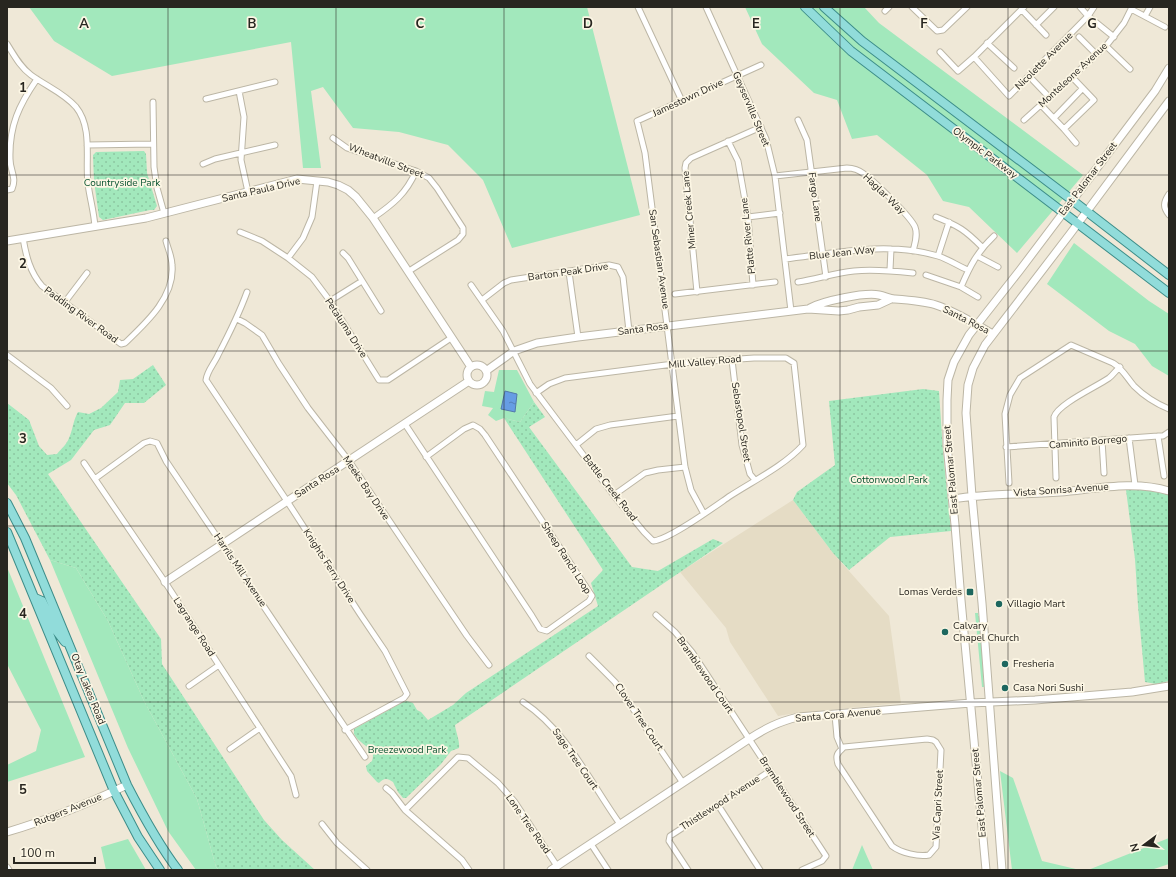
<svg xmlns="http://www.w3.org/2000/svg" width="1176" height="877" font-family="'Nunito Sans',sans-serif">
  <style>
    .built { fill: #e5dcc5 }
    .grass { fill: #a2e8bc }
    .park { fill: url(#park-dots) }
    .water { fill: url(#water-ripples); stroke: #5379a9 }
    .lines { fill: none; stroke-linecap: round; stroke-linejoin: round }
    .street-casing { stroke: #bcb6a5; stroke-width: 7 }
    .secondary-casing { stroke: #bcb6a5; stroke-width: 9 }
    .primary-casing { stroke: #3d8d89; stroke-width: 10 }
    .street { stroke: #fff; stroke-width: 5 }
    .secondary { stroke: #fff; stroke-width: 7 }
    .primary { stroke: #91dcda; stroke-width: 8 }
    .grid { fill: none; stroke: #282620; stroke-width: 1; stroke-opacity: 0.55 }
    .poi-dot { fill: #1d675f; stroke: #fcf6e4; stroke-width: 1.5 }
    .labels { text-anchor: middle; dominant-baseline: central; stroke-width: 3.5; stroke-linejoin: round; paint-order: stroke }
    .street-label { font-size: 10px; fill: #282620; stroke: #fcf6e4 }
    .park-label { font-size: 10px; fill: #085330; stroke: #fcf6e4 }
    .poi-label { font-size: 10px; fill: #282620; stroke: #fcf6e4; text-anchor: start }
    .grid-label { font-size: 13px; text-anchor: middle; font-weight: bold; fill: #282620; stroke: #fcf6e4; stroke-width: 3.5; stroke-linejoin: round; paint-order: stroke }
  </style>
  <defs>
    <pattern id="park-dots" width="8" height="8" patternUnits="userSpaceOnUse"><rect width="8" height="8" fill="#a2e8bc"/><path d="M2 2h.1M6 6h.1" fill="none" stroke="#8cc7a1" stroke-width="1.8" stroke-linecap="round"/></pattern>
    <pattern id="water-ripples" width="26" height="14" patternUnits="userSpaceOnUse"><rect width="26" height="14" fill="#669de4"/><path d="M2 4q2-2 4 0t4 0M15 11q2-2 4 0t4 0" fill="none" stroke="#5480b8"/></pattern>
  </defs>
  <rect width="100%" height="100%" fill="#efe8d7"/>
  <path class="built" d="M793 500 833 553 889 616 901 703 796 713 778 716 730 642 726 628 680 572Z"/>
  <path class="grass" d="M29 7H587L640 215 512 248 483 180 448 145 399 132 353 128 323 87 311 91 321 168H303L291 42 112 76 54 41Z
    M745 7H864L879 23 1083 175 1017 253 969 207 943 201 927 175 877 135 852 139 837 100 814 93 762 44Z
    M1074 243 1149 301 1169 314V376L1152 366 1135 344 1109 331 1047 284Z
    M499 370H517L534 402 520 422 504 418 496 421 488 415 493 408 482 406 485 391 494 392Z
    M50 560 76 568 108 621 144 701 197 799 216 867 219 870H196L168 831 128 748Z
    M7 567 85 757 7 782V765L36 751 41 730 7 664Z
    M975 613H978V616H980L984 687H982Z
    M1000 771 1013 778 1042 861 1080 870H1012Z
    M1169 838V864L1151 870H1088Z
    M128 839 146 870H106L101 847Z
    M862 845 873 870H852Z"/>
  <path class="park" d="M144 151 146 154 147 173 157 206 154 210H150L103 220 99 217 94 181 93 155 96 152Z
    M153 365 166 385 144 403H125L110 425 94 430 71 460 48 474 161 639 162 664 264 820 282 840 315 870H219L216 867 197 799 144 701 108 621 76 568 50 560 16 495 7 483V403L29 420 39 446 47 455 57 454C61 449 67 444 69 438 73 429 73 421 78 412L89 414 101 408 118 392 120 380 133 379Z
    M923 389 939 391 943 452 951 531 890 537 849 570 833 553 793 500 797 492 835 465 829 401Z
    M534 402 545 417 529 427 632 567 658 571 713 539 723 543 455 725C456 733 460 741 459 748L451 751 441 764 406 798H403L398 792 393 782C387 778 384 778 379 783L377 782 367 771 366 766 372 761C376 750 367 748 361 742 358 740 356 737 354 734V729L403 702 407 701 413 703 417 710 421 712 428 720 453 705 466 693 598 606 591 583 603 570 504 418 520 422Z
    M1152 488 1169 494V681L1156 684 1145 682 1138 606 1135 559 1126 490Z"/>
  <path class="water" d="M505 391 517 394 515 412 501 409Z"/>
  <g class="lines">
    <g class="street-casing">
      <path id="street" d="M638 7 682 101
        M706 7 766 139 775 176 791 311
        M912 7 937 31 943 30 967 7
        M1080 7 1088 16 1114 37
        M1131 9 1165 27
        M1022 10 1046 35
        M885 11 889 7
        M1145 16 1150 7
        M1036 25 1054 7
        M1079 37 1096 54
        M987 43 1014 68
        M7 44C14 55 20 67 31 75 46 86 64 93 76 107 93 128 85 160 88 184 90 199 94 212 95 227
        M1106 46 1130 69
        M940 52 958 71 974 57 1024 7
        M974 57 1009 96 1088 16 1094 7
        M1029 76 1049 97
        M239 91 244 117 241 160 248 192
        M206 99 275 82
        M153 102 154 167 157 188 164 213
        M1041 105 1064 129 1076 143
        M1054 118 1082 89
        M798 120 807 140 826 277
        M1024 120 1106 46 1124 23 1132 7
        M1064 129 1094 100 1072 77
        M333 138 347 148 416 171 429 178 437 188 463 228V234L458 240 409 271
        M728 141 738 161 748 217 753 285
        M87 145 153 144
        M203 164 215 159 275 145
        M775 176 847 168C854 168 859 170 864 174 874 181 911 217 915 227 918 235 915 243 913 251
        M7 190 12 189C17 177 10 171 10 159 9 126 19 105 37 79
        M1169 194C1163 203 1163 207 1169 215
        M748 217 780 213
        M936 217C959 226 965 230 982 247
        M373 218C393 204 406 194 416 171
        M240 232 262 241 288 258 312 277 330 301 379 380H388L451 338
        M23 238C26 256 30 272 42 286L121 344 125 343C146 323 175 297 172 265 172 257 168 249 166 241
        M343 253 348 258 381 311
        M938 256 949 222
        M977 256 998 267
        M288 258 303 238 312 217 317 181
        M785 259C835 253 888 241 938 256 948 259 958 266 968 270
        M890 270 891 249
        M569 272 578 337
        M926 275 961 287 978 297
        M798 282C817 279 835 273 854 271 874 269 894 271 913 273
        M471 285 503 331 530 384 615 497 644 532 653 541C669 540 714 507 730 496 753 481 784 466 803 445L794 363 786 358H754L681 363 565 378 549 384 536 393
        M961 287C970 266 977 252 994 236
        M247 292C239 314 229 334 218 355 214 364 207 371 206 380L287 501 360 614 385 651 407 694 404 698 345 730
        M697 292 685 168 686 163 691 158 761 127
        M675 294 775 282
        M482 300 504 283 511 280 609 265 618 267 623 277 629 331
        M330 301 362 281
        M65 302 87 273
        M237 319 245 323 262 335 279 364 308 408 349 461 467 636 489 665
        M7 355 51 388 67 406
        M732 360 742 445 750 474 755 480
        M405 424 532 616 540 629 547 631 589 601 592 596 485 435 480 429 473 425 464 429 426 457
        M1158 436 1164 476
        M1129 438 1135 485
        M1102 440 1104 473
        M576 445 596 429 610 425 678 416
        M1006 447 1158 436H1163L1169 432
        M84 463 165 582 291 776 296 795
        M96 478 144 443 150 441 157 443 166 461 365 757
        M1056 478 1054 417C1058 404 1096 387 1109 378 1113 375 1116 370 1120 367
        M1009 483 1005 414 1010 395 1020 378 1071 345 1113 363C1123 369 1127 378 1134 386 1144 396 1157 404 1169 409
        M614 495 645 473 658 470 685 467
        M704 514 691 490 685 467 645 153 637 121 761 65
        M656 615 675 632 692 652 826 856 822 861 802 870
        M589 656 615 682 683 783
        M189 686 219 665
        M523 702C567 731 590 782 620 824
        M835 715 837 737 842 749 844 747 927 739 933 740 936 742 941 750 936 847 929 855C919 857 901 853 892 846L838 764C836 757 836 754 842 749
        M230 749 260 728
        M386 788 392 793 405 810 462 860 469 870
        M718 805 760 870
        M405 810 458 757 468 758 498 783 514 801 557 866
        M322 824 337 843 367 870
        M591 844 608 870
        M7 867 9 870
        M688 870 669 841 670 836 770 771"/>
    </g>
    <g class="secondary-casing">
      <path id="secondary" d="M7 241 146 218 297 179 328 182 338 185 348 190 356 197 373 218 471 367
        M810 308C823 301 865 292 879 295 884 296 889 298 894 299 908 300 923 301 936 305 957 312 975 324 993 334
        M467 375a10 10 0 1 1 20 0a10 10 0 1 1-20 0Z
        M486 371 514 351 537 343 578 337 808 309 839 311 848 310 859 307 878 305 891 299
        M953 499C988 493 1024 495 1060 492 1095 489 1134 480 1169 491
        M165 582 469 381
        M7 832C48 820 89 803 127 785
        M551 870 749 739C766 728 778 722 798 717L971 703 1035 700 1132 692 1169 686
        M986 870 961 600 955 525 947 445V400L948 380 954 362 969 335 1020 270 1155 91 1169 68
        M1002 870 982 603 972 496 966 413 968 385 973 368 985 345 1070 234 1169 101"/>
    </g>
    <g class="primary-casing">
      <path id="primary" d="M805 7 851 51 1169 293
        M824 7 862 41 1072 200 1169 275
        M7 503 25 538 127 785C142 814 158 844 178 870
        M7 532 114 791 138 837 160 870
        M35 598 42 601 55 629 65 642"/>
    </g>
    <use href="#street" class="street"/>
    <use href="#secondary" class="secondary"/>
    <use href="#primary" class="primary"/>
  </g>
  <path class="grid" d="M168 7V870M336 7V870M504 7V870M672 7V870M840 7V870M1008 7V870M7 175H1169M7 351H1169M7 526H1169M7 702H1169"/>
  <g class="poi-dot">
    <rect x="966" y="588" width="8" height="8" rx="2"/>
    <circle cx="999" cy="604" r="4"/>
    <circle cx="945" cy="632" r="4"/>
    <circle cx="1005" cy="664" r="4"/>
    <circle cx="1005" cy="688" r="4"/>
  </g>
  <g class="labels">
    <g class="street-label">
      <text transform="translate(1044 61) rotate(-45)">Nicolette Avenue</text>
      <text transform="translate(1073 75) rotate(-43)">Monteleone Avenue</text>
      <text transform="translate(688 98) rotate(-25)">Jamestown Drive</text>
      <text transform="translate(751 109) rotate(67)">Geyserville Street</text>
      <text transform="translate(985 153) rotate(37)">Olympic Parkway</text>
      <text transform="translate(386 161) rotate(21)">Wheatville Street</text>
      <text transform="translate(1088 179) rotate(-53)">East Palomar Street</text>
      <text transform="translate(261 190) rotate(-13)">Santa Paula Drive</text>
      <text transform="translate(884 194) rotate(44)">Haglar Way</text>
      <text transform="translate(815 197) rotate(82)">Fargo Lane</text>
      <text transform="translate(689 210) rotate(-95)">Miner Creek Lane</text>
      <text transform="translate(748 236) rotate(-96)">Platte River Lane</text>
      <text transform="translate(842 253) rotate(-6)">Blue Jean Way</text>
      <text transform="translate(659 259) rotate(82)">San Sebastian Avenue</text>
      <text transform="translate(568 272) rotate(-8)">Barton Peak Drive</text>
      <text transform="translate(81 315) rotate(36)">Padding River Road</text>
      <text transform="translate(966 320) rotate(27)">Santa Rosa</text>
      <text transform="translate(346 328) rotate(57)">Petaluma Drive</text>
      <text transform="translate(643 329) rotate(-7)">Santa Rosa</text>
      <text transform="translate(705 362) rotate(-5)">Mill Valley Road</text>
      <text transform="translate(741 422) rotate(81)">Sebastopol Street</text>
      <text transform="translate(1088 442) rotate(-5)">Caminito Borrego</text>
      <text transform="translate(951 470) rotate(-95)">East Palomar Street</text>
      <text transform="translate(317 482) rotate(-33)">Santa Rosa</text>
      <text transform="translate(366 488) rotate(56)">Meeks Bay Drive</text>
      <text transform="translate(610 488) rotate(52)">Battle Creek Road</text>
      <text transform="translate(1061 490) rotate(-4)">Vista Sonrisa Avenue</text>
      <text transform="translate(566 558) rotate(57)">Sheep Ranch Loop</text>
      <text transform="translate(329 566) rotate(57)">Knights Ferry Drive</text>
      <text transform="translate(240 570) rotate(56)">Harrils Mill Avenue</text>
      <text transform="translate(194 627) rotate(57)">Lagrange Road</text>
      <text transform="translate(705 675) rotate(55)">Bramblewood Court</text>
      <text transform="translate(88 689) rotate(68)">Otay Lakes Road</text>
      <text transform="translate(838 715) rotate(-5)">Santa Cora Avenue</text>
      <text transform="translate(639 717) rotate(56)">Clover Tree Court</text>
      <text transform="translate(575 759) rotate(55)">Sage Tree Court</text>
      <text transform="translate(979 793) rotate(-95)">East Palomar Street</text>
      <text transform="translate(787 797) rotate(57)">Bramblewood Street</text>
      <text transform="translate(720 803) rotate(-33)">Thistlewood Avenue</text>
      <text transform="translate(938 805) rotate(-87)">Via Capri Street</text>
      <text transform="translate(68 810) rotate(-22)">Rutgers Avenue</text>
      <text transform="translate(528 824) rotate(55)">Lone Tree Road</text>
    </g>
    <g class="park-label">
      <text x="122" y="183">Countryside Park</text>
      <text x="889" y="480">Cottonwood Park</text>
      <text x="407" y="750">Breezewood Park</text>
    </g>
    <g class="poi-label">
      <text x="962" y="592" text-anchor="end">Lomas Verdes</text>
      <text x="1007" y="604">Villagio Mart</text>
      <text x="953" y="626">Calvary<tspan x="953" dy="12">Chapel Church</tspan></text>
      <text x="1013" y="664">Fresheria</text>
      <text x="1013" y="688">Casa Nori Sushi</text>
    </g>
  </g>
  <g class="grid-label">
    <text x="84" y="28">A</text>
    <text x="252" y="28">B</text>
    <text x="420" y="28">C</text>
    <text x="588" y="28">D</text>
    <text x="756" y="28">E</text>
    <text x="924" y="28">F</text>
    <text x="1092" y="28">G</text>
    <text x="23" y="92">1</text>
    <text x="23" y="268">2</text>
    <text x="23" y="443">3</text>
    <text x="23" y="618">4</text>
    <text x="23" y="794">5</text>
  </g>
  <rect width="1176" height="877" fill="none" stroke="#282620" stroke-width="16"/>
  <g transform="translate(1144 845) rotate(255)" stroke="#fcf6e4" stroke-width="3" paint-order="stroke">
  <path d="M0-3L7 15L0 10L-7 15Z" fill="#282620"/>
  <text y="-6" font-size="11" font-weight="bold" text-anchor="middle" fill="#282620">N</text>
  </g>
  <path d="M14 857v6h81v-6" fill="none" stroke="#282620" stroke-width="2"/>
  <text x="20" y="857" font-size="12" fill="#282620" stroke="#fcf6e4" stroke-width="3" paint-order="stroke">100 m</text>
</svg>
